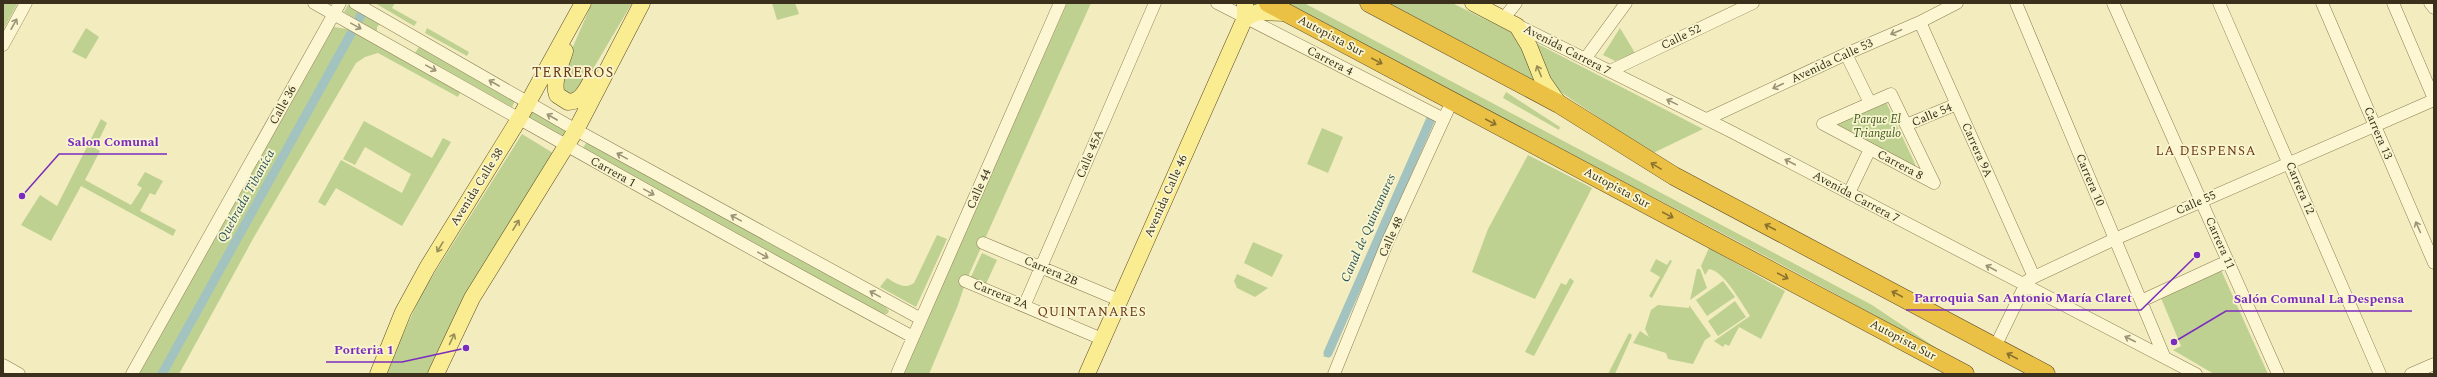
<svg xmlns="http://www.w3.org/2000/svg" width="2437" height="377" font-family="Spectral,serif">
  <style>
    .green { fill: #bed191 }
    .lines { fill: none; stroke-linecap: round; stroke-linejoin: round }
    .canal { stroke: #a2c3c0; stroke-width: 9 }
    .minor-casing { stroke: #8d7d55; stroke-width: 13 }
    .major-casing { stroke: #5a492a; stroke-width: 17 }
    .highway-casing { stroke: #5a492a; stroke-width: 19 }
    .minor { stroke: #fcf7d2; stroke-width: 12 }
    .major { stroke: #faed91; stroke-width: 16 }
    .highway { stroke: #ebc145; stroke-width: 18 }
    .oneway { stroke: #9b9476 }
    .oneway2 { stroke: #8a712e }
    .oneway3 { stroke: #9a8e56 }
    .labels { text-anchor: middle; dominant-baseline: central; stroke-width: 3.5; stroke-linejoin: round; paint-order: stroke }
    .street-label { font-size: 12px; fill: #3a301b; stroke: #f9f5cf }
    .park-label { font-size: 12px; font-style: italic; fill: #40591f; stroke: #f9f5cf }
    .neighbourhood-label { font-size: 13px; letter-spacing: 1px; fill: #6b3816; stroke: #f9f5cf }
    .water-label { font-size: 13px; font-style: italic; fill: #29555c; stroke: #f9f5cf }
    .quarter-label { font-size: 14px; letter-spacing: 1px; fill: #6b3816; stroke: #f9f5cf }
    .leader { fill: none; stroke: #7b2cbf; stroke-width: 1.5 }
    .callout-dot { fill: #7b2cbf; stroke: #f9f5cf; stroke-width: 1.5 }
    .callout-label { font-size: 13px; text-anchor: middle; font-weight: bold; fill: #7b2cbf; stroke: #f9f5cf; stroke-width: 3.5; stroke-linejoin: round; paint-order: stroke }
  </style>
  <rect width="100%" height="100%" fill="#f2ecbe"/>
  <path class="green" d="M3 3H18L3 30Z
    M375 3H395L392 8 417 22 414 26Z
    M592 3H632L586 81 574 96 561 92V74Z
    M772 3H795L799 14 777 20Z
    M1067 3H1091L966 281 958 305 929 374H903Z
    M1279 3H1304L1872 305 1957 362C1736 234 1505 124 1279 3Z
    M1382 3H1452L1519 36 1540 86Z
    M348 5 381 23 377 27V32L344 12Z
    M334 27 353 30 461 91 458 97 378 53 365 57 356 63 254 237 179 374H139Z
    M86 28 99 37 86 59 72 52Z
    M427 28 469 52 467 56 425 33Z
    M1620 28 1635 53 1615 61 1603 55Z
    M1528 39 1703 129 1649 155 1607 123 1550 85Z
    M419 47 515 101 512 107 415 53Z
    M1506 92 1560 127 1559 130 1503 98Z
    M1886 102 1917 168 1835 125Z
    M532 112 565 131 561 138 528 119Z
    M1429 112 1437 116 1330 356 1323 357Z
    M101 119 107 123 95 148 100 151 85 180 131 205 142 188 137 185 145 172 163 181 155 195 150 193 140 211 176 230 173 236 81 186 51 241 21 225 40 195 57 206Z
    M364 121 432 158 443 138 451 142 402 226 336 188 325 206 318 202 341 160 402 193 411 174 365 147 355 165 343 159Z
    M1322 128 1343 137 1328 173 1307 164Z
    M522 134 553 153 467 294 428 374H385L422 293Z
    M587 142 885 306 889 311 887 314H881L582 149Z
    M1528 155 1592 188 1535 299 1472 272 1488 229Z
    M937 235 947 239 916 307 880 287 887 278C895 283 905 290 914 283Z
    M1253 242 1283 255 1272 277 1244 263Z
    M1709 248 1785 291 1761 339 1739 327 1729 346 1725 344 1723 347 1714 341 1750 316C1742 304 1724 271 1709 269L1705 275 1701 266Z
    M982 253 997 260 985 286 970 279Z
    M1656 259 1667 265 1670 260 1672 261 1652 298 1649 296 1660 277 1650 271Z
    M1697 269H1700L1707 288 1690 300Z
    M2221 270 2268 374H2214L2173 350 2181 346 2161 298Z
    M1237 274 1268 288 1255 297 1237 288 1234 281Z
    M1570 278 1574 281 1534 356 1525 352 1561 283 1566 285Z
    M1723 281 1735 297 1707 316 1696 300Z
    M1735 301 1746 317 1718 336 1708 321Z
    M1658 305 1689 308V305L1711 336 1705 340 1693 364 1668 359 1666 353 1633 343 1640 331 1649 337 1645 329 1651 310Z
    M1629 333 1632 335 1631 338 1615 374H1608Z"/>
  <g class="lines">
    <path class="canal" d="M358 21 362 13
      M1328 353 1433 114
      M162 374 353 30"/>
    <g class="minor-casing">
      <path id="minor" d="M314 3C513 115 712 229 913 337
        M355 3 576 130 921 319
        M1217 3 1444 119
        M2016 3 2164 356
        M2113 3 2278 374
        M2219 3 2380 374
        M2322 3 2434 263
        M2393 3 2434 99
        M2430 3 2434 8
        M1504 18 1516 3
        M1920 22 2034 277
        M1515 24 1730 131 2196 374
        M3 45 26 3
        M1846 54 1870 103
        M1585 59 1626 3
        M1610 71 1753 3
        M1707 119 1846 54 1920 22 1957 3
        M1823 124 1891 94 1934 183
        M1823 124 1934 183
        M1906 125 1957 104
        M1849 193 1870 149
        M983 243 1119 300
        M965 281 1102 339
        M2141 301 2228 261
        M1025 304 1155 3
        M1995 347 2027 281 2034 277 2115 239 2434 100
        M3 365 19 374
        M132 374 340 3
        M897 374 1060 3
        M1334 374 1387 243 1452 101
        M2411 374 2434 364"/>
    </g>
    <g class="major-casing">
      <path id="major" d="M1473 3 1517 26 1529 46 1543 81 1559 104
        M1245 18 1258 12 1286 13
        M565 51C561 65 552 81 557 95L568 102C581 102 587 89 592 79
        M378 374 403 312 427 268 519 119 583 3
        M436 374 472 298 576 130 642 3
        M1087 374 1245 18V3"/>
    </g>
    <g class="highway-casing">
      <path id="highway" d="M1268 3 1965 374
        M1369 3 1559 104 1674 176 2046 374"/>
    </g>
    <use href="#minor" class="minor"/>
    <use href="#major" class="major"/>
    <use href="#highway" class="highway"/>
  </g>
  <defs><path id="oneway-shaft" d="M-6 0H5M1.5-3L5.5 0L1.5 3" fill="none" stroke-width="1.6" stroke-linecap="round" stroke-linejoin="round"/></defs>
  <g class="oneway">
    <use href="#oneway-shaft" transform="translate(14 24) rotate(-61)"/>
    <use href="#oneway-shaft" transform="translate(356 26) rotate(29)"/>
    <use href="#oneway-shaft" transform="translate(1896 32) rotate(157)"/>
    <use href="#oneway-shaft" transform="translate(431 68) rotate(29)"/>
    <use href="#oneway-shaft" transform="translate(494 83) rotate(-150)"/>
    <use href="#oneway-shaft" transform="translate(1778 86) rotate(155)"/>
    <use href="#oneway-shaft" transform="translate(1672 102) rotate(-154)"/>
    <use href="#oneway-shaft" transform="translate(552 117) rotate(-150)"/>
    <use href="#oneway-shaft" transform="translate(622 156) rotate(-151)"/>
    <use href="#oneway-shaft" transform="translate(1790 162) rotate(-152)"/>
    <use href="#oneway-shaft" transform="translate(649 192) rotate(29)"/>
    <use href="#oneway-shaft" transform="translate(736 218) rotate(-151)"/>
    <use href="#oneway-shaft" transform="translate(2418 227) rotate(-114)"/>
    <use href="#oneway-shaft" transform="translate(763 255) rotate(29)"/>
    <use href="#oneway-shaft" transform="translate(1991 268) rotate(-152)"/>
    <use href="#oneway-shaft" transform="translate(875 294) rotate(-151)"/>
    <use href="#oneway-shaft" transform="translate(2130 339) rotate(-153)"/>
  </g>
  <g class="oneway2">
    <use href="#oneway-shaft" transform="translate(1377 61) rotate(28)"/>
    <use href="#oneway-shaft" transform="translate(1491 122) rotate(28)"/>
    <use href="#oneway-shaft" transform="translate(1656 166) rotate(-149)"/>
    <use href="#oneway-shaft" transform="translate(1668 215) rotate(28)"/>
    <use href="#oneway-shaft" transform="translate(1770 227) rotate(-152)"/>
    <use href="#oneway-shaft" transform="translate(1783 276) rotate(28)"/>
    <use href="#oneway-shaft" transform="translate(1897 294) rotate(-152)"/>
    <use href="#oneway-shaft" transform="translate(2012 356) rotate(-152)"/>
  </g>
  <g class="oneway3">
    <use href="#oneway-shaft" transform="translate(1539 71) rotate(-112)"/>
    <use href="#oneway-shaft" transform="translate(516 225) rotate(-58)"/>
    <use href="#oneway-shaft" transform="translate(440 247) rotate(121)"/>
    <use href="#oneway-shaft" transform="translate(452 339) rotate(-65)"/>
  </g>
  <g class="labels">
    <g class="street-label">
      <text transform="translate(1331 36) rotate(28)">Autopista Sur</text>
      <text transform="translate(1681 37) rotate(-26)">Calle 52</text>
      <text transform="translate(1567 50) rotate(27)">Avenida Carrera 7</text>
      <text transform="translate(1330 61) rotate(27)">Carrera 4</text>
      <text transform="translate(1832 61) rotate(-25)">Avenida Calle 53</text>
      <text transform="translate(283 105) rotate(-61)">Calle 36</text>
      <text transform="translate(1932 115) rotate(-23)">Calle 54</text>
      <text transform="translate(2378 133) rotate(67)">Carrera 13</text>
      <text transform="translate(1977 150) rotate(66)">Carrera 9A</text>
      <text transform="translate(1090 154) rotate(-67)">Calle 45A</text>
      <text transform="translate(1900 165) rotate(28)">Carrera 8</text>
      <text transform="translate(613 172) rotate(29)">Carrera 1</text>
      <text transform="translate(2090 180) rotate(67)">Carrera 10</text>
      <text transform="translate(477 187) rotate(-58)">Avenida Calle 38</text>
      <text transform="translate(1617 188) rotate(28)">Autopista Sur</text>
      <text transform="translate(2300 188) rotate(67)">Carrera 12</text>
      <text transform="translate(979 189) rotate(-66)">Calle 44</text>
      <text transform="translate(1166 196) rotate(-66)">Avenida Calle 46</text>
      <text transform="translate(1856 197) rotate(28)">Avenida Carrera 7</text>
      <text transform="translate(2196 203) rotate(-24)">Calle 55</text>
      <text transform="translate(1391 237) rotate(-66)">Calle 48</text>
      <text transform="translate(2220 243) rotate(66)">Carrera 11</text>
      <text transform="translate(1051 271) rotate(23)">Carrera 2B</text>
      <text transform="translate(1001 295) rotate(22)">Carrera 2A</text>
      <text transform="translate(1903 340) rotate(28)">Autopista Sur</text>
    </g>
    <g class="park-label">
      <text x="1877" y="119">Parque El<tspan x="1877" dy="14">Triangulo</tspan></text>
    </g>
    <g class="neighbourhood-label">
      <text x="2206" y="151">LA DESPENSA</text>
      <text x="1092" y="312">QUINTANARES</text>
    </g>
    <g class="water-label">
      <text transform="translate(246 196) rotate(-61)">Quebrada Tibaníca</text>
      <text transform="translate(1368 228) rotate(-66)">Canal de Quintanares</text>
    </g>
    <g class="quarter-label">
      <text x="573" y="72">TERREROS</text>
    </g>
  </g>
  <path class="leader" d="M22 196L59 154H167M2197 255L2141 310H1906M2174 342L2226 311H2412M466 348L402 362H326"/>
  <g class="callout-dot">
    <circle cx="22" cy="196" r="4"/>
    <circle cx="2197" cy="255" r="4"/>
    <circle cx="2174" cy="342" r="4"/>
    <circle cx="466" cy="348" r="4"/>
  </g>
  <g class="callout-label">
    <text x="113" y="146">Salon Comunal</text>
    <text x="2023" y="302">Parroquia San Antonio María Claret</text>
    <text x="2319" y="303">Salón Comunal La Despensa</text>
    <text x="364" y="354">Porteria 1</text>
  </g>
  <rect width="2437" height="377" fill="none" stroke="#3a301b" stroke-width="8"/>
</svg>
